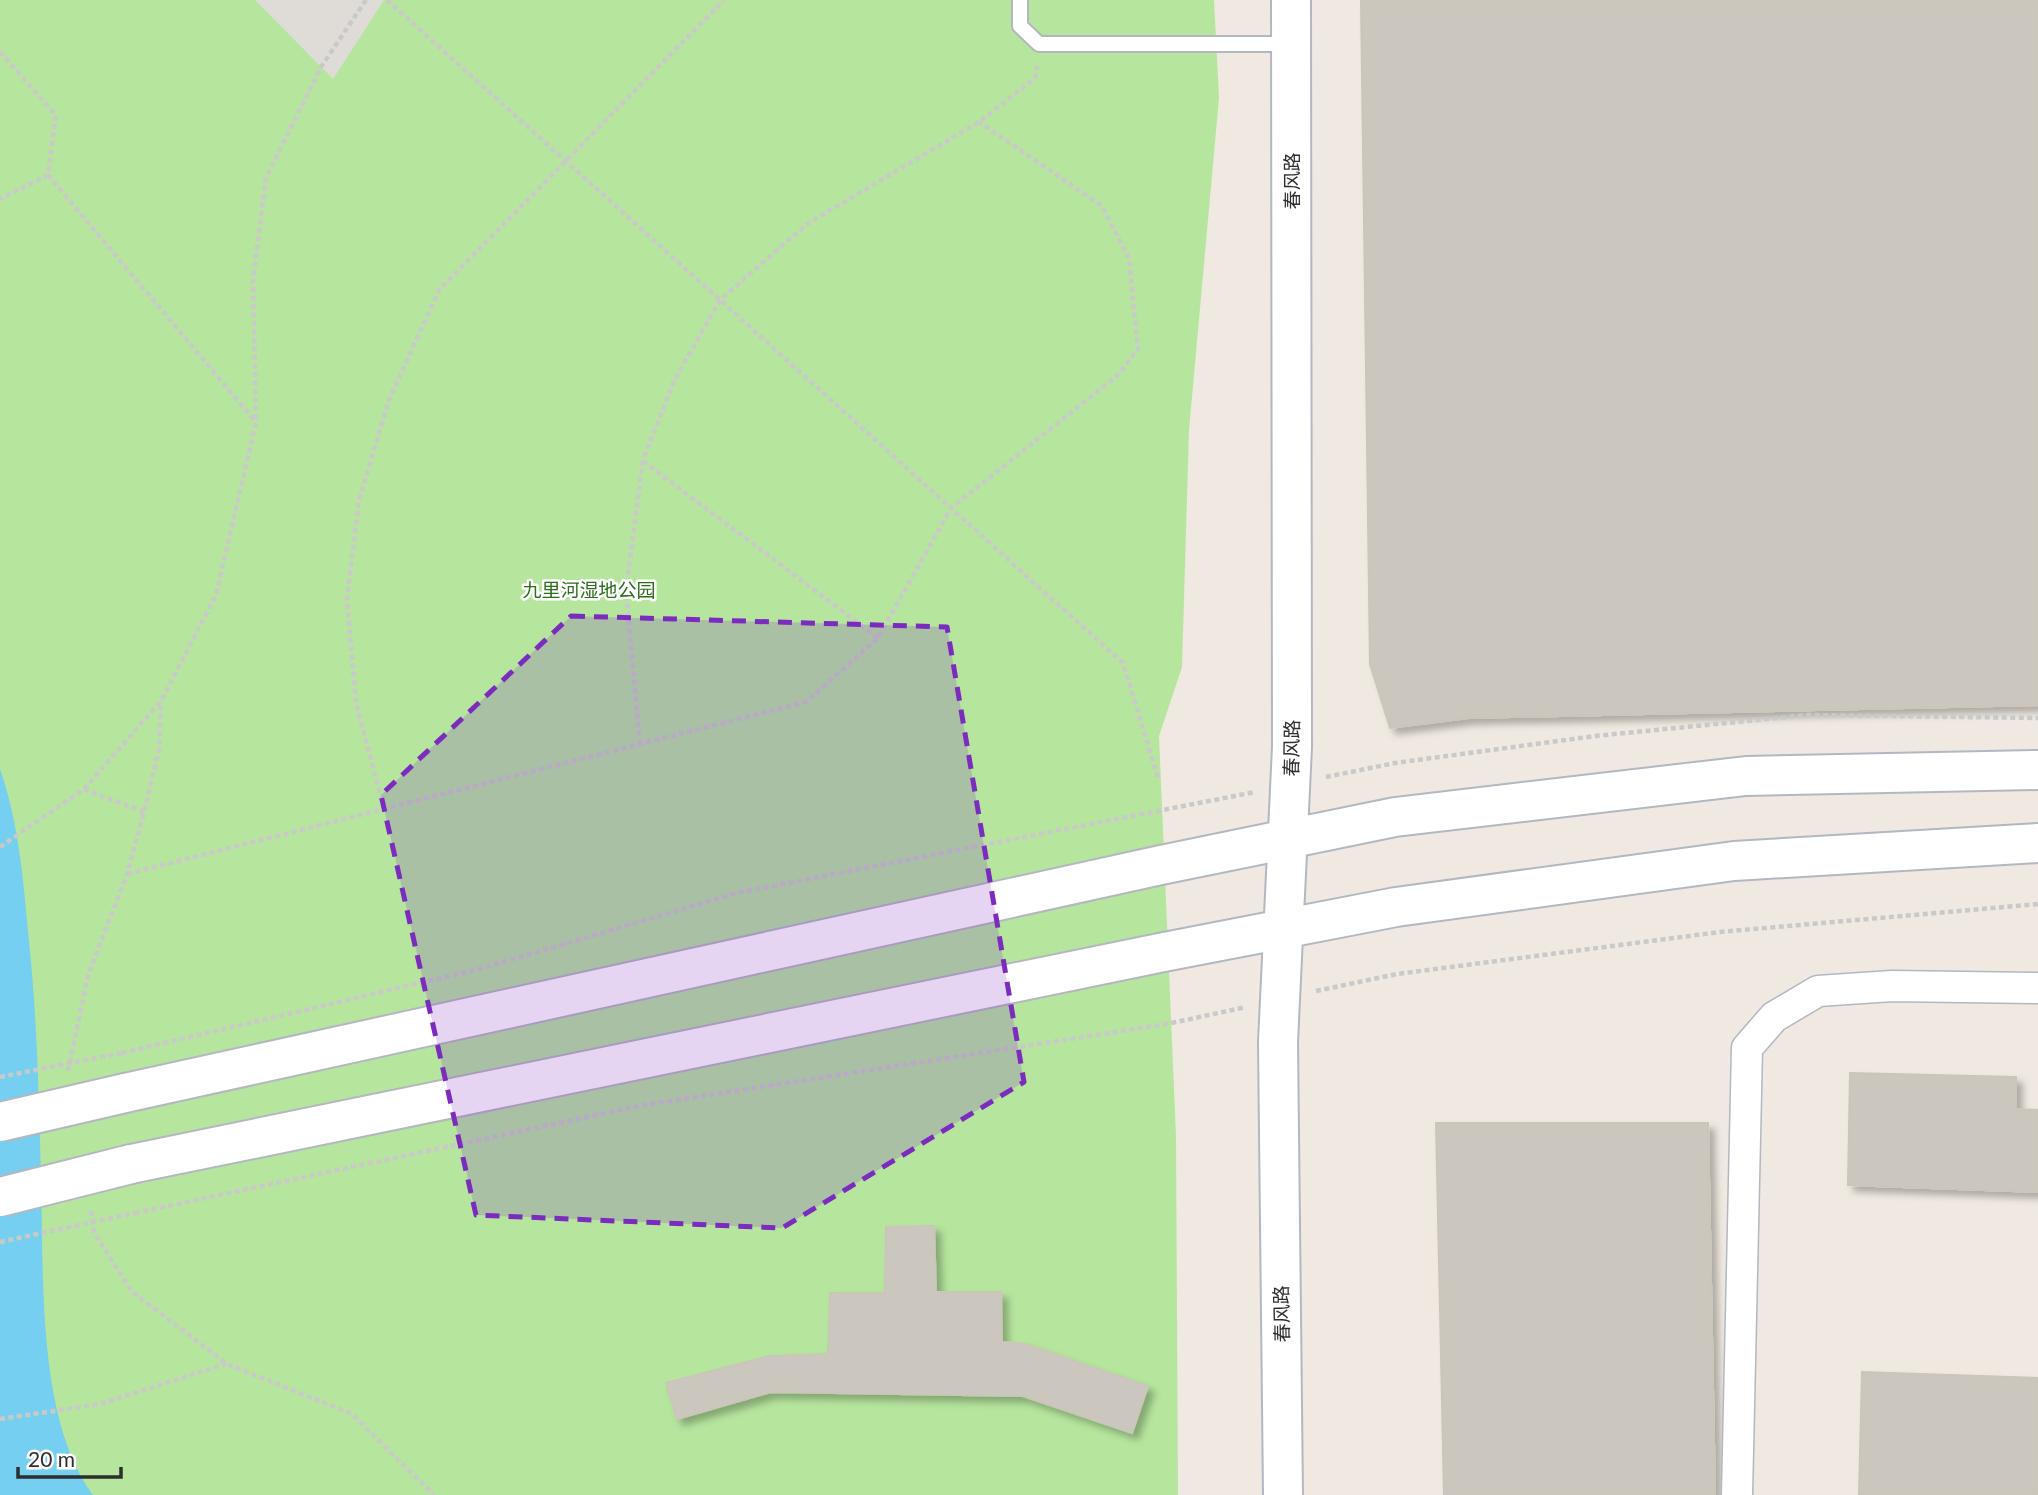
<svg xmlns="http://www.w3.org/2000/svg" width="2038" height="1495" font-family="Lato,'Noto Sans SC',sans-serif">
  <style>
    .green { fill: #b6e59e }
    .plaza { fill: #dfdcd8 }
    .water { fill: #75cff0 }
    .building { fill: #cbc7bf; stroke: #cbc5ba; stroke-width: 2; filter: url(#shadow) }
    .lines { fill: none; stroke-linecap: round; stroke-linejoin: round }
    .service-casing { stroke: #b4b7c1; stroke-width: 18 }
    .minor-casing { stroke: #b4b7c1; stroke-width: 33 }
    .secondary-casing { stroke: #b4b7c1; stroke-width: 42 }
    .path { stroke: #c9c9c9; stroke-width: 4.5; stroke-dasharray: 5 3.5; stroke-linecap: butt }
    .service { stroke: #fff; stroke-width: 14 }
    .minor { stroke: #fff; stroke-width: 30 }
    .secondary { stroke: #fff; stroke-width: 38 }
    .secondary-bridge-casing { stroke: #b4b7c1; stroke-width: 42; stroke-linecap: butt }
    .path-bridge { stroke: #c9c9c9; stroke-width: 4.5; stroke-dasharray: 5 3.5; stroke-linecap: butt }
    .secondary-bridge { stroke: #fff; stroke-width: 38 }
    .marked { fill: #7b2cbf; fill-opacity: 0.2; stroke: #7b2cbf; stroke-width: 5; stroke-dasharray: 14 9; stroke-linejoin: round }
    .labels { text-anchor: middle; dominant-baseline: central; stroke-width: 5; stroke-linejoin: round; paint-order: stroke }
    .street-label { font-size: 19px; fill: #2e2e2e; stroke: #fff }
    .park-label { font-size: 19px; fill: #2c6e1b; stroke: #fff }
  </style>
  <defs>
    <filter id="shadow"><feDropShadow dx="6" dy="6" stdDeviation="3.5" flood-color="#0004"/></filter>
  </defs>
  <rect width="100%" height="100%" fill="#efe9e1"/>
  <path class="green" d="M0 0H1214L1219 98 1189 430 1182 667 1159 736 1176 1136 1178 1495H0Z"/>
  <path class="plaza" d="M255 0H384L333 79Z"/>
  <path class="water" d="M0 769C18 821 23 876 28 931 37 1014 39 1096 41 1180 44 1272 36 1419 93 1495H0Z"/>
  <path class="building" d="M1361 0H2038V705L1468 718 1390 728 1370 664Z
    M1850 1073 2016 1077V1109L2038 1110V1192L1848 1185Z
    M1436 1123H1708L1715 1495H1444Z
    M934 1226 936 1292H1001L1002 1342 1025 1344 1148 1386 1132 1433 1023 1396 771 1392 677 1419 666 1383 769 1356 828 1354 830 1293H885L886 1227Z
    M1862 1372 2038 1378V1495H1859Z"/>
  <g class="lines">
    <g class="service-casing">
      <path id="service" d="M1020 0V26L1039 44H1290"/>
    </g>
    <g class="minor-casing">
      <path id="minor" d="M1737 1495 1747 1048 1774 1017 1818 991 1892 986 2038 988"/>
    </g>
    <g class="secondary-casing">
      <path id="secondary" d="M125 1093 1161 865 1395 817 1746 776 2038 770
        M131 1164 1164 952 1396 907 1734 861 2038 843
        M1283 1495 1278 1042 1292 747 1291 0"/>
    </g>
    <path class="path" d="M387 0 1123 663 1158 778
      M0 52 56 115 48 175 0 199
      M48 175 255 421
      M643 461 878 638
      M640 744 626 591 643 460 674 381 720 300 807 224 979 122 1035 78 1037 66
      M1326 777 1395 763 1595 736 1808 715 2038 718
      M84 789 144 812
      M384 809 356 703 347 599 359 500 389 400 439 290 724 0
      M0 847 84 789 161 701 216 595 256 422 253 280 266 178 321 67 366 0
      M127 874 806 702 878 638 951 508 1118 375 1138 349 1129 259 1102 206 979 122
      M1316 991 1397 974 1720 932 2038 904
      M122 1053 483 968 737 893 1255 792
      M68 1071 88 975 127 874 144 812 159 750 161 701
      M91 1211 94 1232 131 1291 227 1364 352 1414 434 1495
      M135 1213 644 1105 1167 1024 1246 1007
      M0 1419 100 1404 226 1364"/>
    <use href="#service" class="service"/>
    <use href="#minor" class="minor"/>
    <use href="#secondary" class="secondary"/>
    <g class="secondary-bridge-casing">
      <path id="secondary-bridge" d="M0 1122 125 1093
        M0 1197 131 1164"/>
    </g>
    <path class="path-bridge" d="M0 1077 122 1053
      M0 1242 135 1213"/>
    <use href="#secondary-bridge" class="secondary-bridge"/>
  </g>
  <path class="marked" d="M571 616 947 627 1024 1082 782 1228 476 1215 381 795Z"/>
  <g class="labels">
    <g class="street-label">
      <text transform="translate(1291 181) rotate(-90)">春风路</text>
      <text transform="translate(1291 748) rotate(-89)">春风路</text>
      <text transform="translate(1281 1314) rotate(-91)">春风路</text>
    </g>
    <g class="park-label">
      <text x="589" y="589">九里河湿地公园</text>
    </g>
  </g>
  <path d="M18 1467v10h103v-10" fill="none" stroke="#2e2e2e" stroke-width="3.5"/>
  <text x="28" y="1467" font-size="21" fill="#2e2e2e" stroke="#ffffff" stroke-width="5" paint-order="stroke">20 m</text>
</svg>
